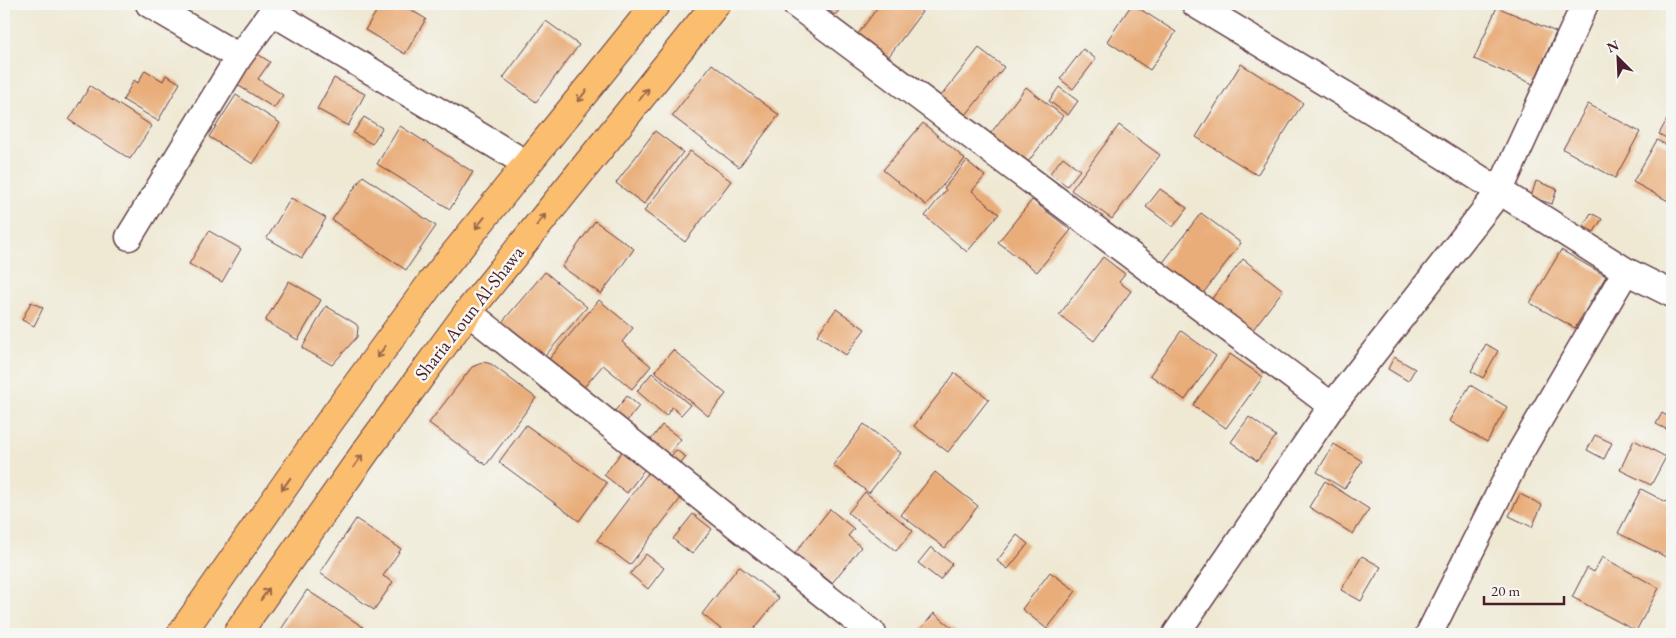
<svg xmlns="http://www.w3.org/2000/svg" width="1676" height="638" font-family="'EB Garamond',serif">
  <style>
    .building { fill: #e9ad7a }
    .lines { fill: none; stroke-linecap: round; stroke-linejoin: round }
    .minor-casing { stroke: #633d44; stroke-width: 29 }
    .major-casing { stroke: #633d44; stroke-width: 30 }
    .minor { stroke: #fff; stroke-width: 26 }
    .major { stroke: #fbbd6e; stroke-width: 28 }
    .oneway { stroke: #9a6649 }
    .labels { text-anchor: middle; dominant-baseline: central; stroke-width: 5; stroke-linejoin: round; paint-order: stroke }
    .street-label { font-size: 19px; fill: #4a1f2b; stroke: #f6f6f2 }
  </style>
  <rect width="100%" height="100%" fill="#f6f6f2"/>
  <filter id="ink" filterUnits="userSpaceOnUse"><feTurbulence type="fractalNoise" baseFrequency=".02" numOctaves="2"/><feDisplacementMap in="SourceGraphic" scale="10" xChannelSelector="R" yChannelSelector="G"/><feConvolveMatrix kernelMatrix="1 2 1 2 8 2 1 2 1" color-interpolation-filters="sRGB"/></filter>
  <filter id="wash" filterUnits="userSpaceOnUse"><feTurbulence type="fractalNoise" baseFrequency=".0096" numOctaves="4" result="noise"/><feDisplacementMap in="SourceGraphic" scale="20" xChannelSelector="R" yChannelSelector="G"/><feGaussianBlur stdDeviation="1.12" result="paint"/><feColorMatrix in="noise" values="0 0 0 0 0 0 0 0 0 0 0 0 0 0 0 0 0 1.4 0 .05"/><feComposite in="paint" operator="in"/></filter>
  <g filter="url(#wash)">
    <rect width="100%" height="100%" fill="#efe9d4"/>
    <g id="blocks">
      <path class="building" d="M381 4H401L426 19 405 54 365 30Z
        M821 4H844L835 15Z
        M880 4H910L922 12 886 60 855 38Z
        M1132 4 1176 32 1150 70 1107 41Z
        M1497 7 1556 32 1533 84 1474 59Z
        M546 21 579 45 536 102 503 78Z
        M979 48 1004 67 962 120 937 101Z
        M1083 49 1096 59 1073 89 1060 79Z
        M256 53 270 62 258 79 283 95 274 108 236 84Z
        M712 64 779 115 739 167 672 116Z
        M1241 64 1303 103 1257 175 1196 137Z
        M145 70 163 81 166 75 180 83 158 121 123 100 134 80 138 83Z
        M334 78 365 94 348 126 317 109Z
        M90 86 152 126 130 159 69 120Z
        M1026 87 1063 116 1024 167 987 138Z
        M1059 87 1078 101 1068 115 1049 101Z
        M236 95 280 123 253 164 209 137Z
        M1588 104 1640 132 1615 178 1563 149Z
        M1669 116 1672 117V141L1659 134Z
        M364 117 382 128 372 144 353 133Z
        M923 123 965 159 926 205 883 170Z
        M1119 125 1160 155 1112 219 1071 190Z
        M400 126 473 172 450 209 377 164Z
        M655 131 683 152 644 204 616 183Z
        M1657 140 1672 148V203L1633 182Z
        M690 151 731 181 685 242 644 211Z
        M1063 157 1080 170 1067 186 1050 173Z
        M967 161 985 176 972 191 999 214 967 252 925 216 946 190 944 188Z
        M363 176 436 226 406 270 332 220Z
        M1536 181 1557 189 1552 204 1531 197Z
        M1160 189 1187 208 1173 227 1146 207Z
        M291 198 326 218 302 258 267 238Z
        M1032 200 1071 230 1037 272 998 242Z
        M1201 213 1241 243 1198 300 1158 269Z
        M1591 213 1602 219 1594 232 1583 226Z
        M595 221 634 249 601 294 562 267Z
        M209 231 241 249 222 282 189 264Z
        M1561 250 1606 276 1575 328 1530 303Z
        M1103 257 1125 274 1119 282 1131 291 1094 341 1059 315Z
        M1243 259 1283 290 1251 332 1210 301Z
        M545 272 587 307 539 363 497 328Z
        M289 281 321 300 298 340 265 321Z
        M599 300 633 328 622 342 651 366 632 389 603 365 580 392 545 364Z
        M31 302 43 308 34 326 22 320Z
        M326 306 356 324 358 327 357 337 332 365 302 348Z
        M836 309 865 329 846 355 817 335Z
        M1181 331 1216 356 1185 400 1150 375Z
        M1486 344 1498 351 1483 378 1471 371Z
        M673 350 726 394 708 416 655 371Z
        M1230 354 1263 377 1226 428 1193 405Z
        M1394 357 1415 369 1408 381 1388 369Z
        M484 362 491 364 536 398 486 465 429 423 472 367Z
        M652 373 690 405 681 415 672 407 666 416 637 391Z
        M955 373 989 399 948 452 914 426Z
        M1470 385 1507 407 1487 442 1449 421Z
        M627 396 639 406 626 422 614 412Z
        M1662 413 1672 419V432L1656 424Z
        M1249 417 1276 436 1257 461 1231 442Z
        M864 424 901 453 869 493 833 465Z
        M526 425 607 483 579 521 499 462Z
        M662 425 681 439 665 459 647 445Z
        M1595 435 1612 443 1604 459 1587 450Z
        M1634 440 1666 457 1651 485 1620 470Z
        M1334 444 1362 461 1344 489 1317 472Z
        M624 449 647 466 627 493 604 475Z
        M676 450 686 457 676 470 666 462Z
        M935 472 978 506 945 548 901 515Z
        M648 473 681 498 630 565 597 540Z
        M1325 481 1369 509 1353 534 1309 507Z
        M1641 489 1672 505V560L1618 533Z
        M865 492 913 531 896 551 848 513Z
        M1520 494 1542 505 1532 527 1509 516Z
        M830 509 854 529 848 536 861 547 832 583 795 553Z
        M693 514 712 529 692 554 673 539Z
        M356 519 401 549 383 576 393 582 374 610 320 573Z
        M1017 535 1028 544 1008 569 997 561Z
        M931 547 952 564 940 580 918 563Z
        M646 554 664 568 648 589 630 574Z
        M1362 556 1381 567 1361 601 1341 590Z
        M1602 557 1659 588 1636 631 1572 597 1587 568 1594 572Z
        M739 566 779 598 750 634H727L702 614Z
        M1050 572 1076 591 1047 629 1022 609Z
        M307 590 363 627 358 634H278Z
        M934 613 960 634H917Z"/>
    </g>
  </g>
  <g filter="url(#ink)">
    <use href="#blocks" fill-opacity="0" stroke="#633d44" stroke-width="1"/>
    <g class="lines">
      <g class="minor-casing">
        <path id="minor" d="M149 4 239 57
          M795 4 1332 406
          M1195 4 1392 123 1626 271 1672 294
          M272 12 527 164
          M129 237 239 57 278 4
          M468 312 873 634
          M1176 634 1332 406 1499 192 1585 4
          M1429 634 1518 456 1626 271"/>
      </g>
      <g class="major-casing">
        <path id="major" d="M181 634 328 424 431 283 656 4
          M237 634 366 451 468 312 716 4"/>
      </g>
      <use href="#minor" class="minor"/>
      <use href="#major" class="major"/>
    </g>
    <defs><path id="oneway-shaft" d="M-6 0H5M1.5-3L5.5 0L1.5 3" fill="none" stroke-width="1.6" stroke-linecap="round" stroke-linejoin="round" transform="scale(1.25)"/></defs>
    <g class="oneway">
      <use href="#oneway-shaft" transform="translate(644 94) rotate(-51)"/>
      <use href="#oneway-shaft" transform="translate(582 96) rotate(129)"/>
      <use href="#oneway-shaft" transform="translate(541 220) rotate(-51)"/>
      <use href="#oneway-shaft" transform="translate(480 223) rotate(129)"/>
      <use href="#oneway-shaft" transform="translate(381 352) rotate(126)"/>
      <use href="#oneway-shaft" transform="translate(358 461) rotate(-55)"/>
      <use href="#oneway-shaft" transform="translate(286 484) rotate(125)"/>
      <use href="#oneway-shaft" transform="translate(265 594) rotate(-55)"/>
    </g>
  </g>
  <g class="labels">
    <g class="street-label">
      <text transform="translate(469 313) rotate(-52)">Sharia Aoun Al-Shawa</text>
    </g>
  </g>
  <rect width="1676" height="638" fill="none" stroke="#f6f6f2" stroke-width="20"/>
  <g transform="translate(1618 58) rotate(336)" stroke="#f6f6f2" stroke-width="4" paint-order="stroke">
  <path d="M0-4L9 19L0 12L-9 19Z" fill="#4a1f2b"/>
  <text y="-8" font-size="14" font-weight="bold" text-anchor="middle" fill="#4a1f2b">N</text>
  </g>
  <path d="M1484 596v8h80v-8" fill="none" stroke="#4a1f2b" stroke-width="2.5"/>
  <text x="1491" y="596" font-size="15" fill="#4a1f2b" stroke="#f6f6f2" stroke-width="4" paint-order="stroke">20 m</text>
</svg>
